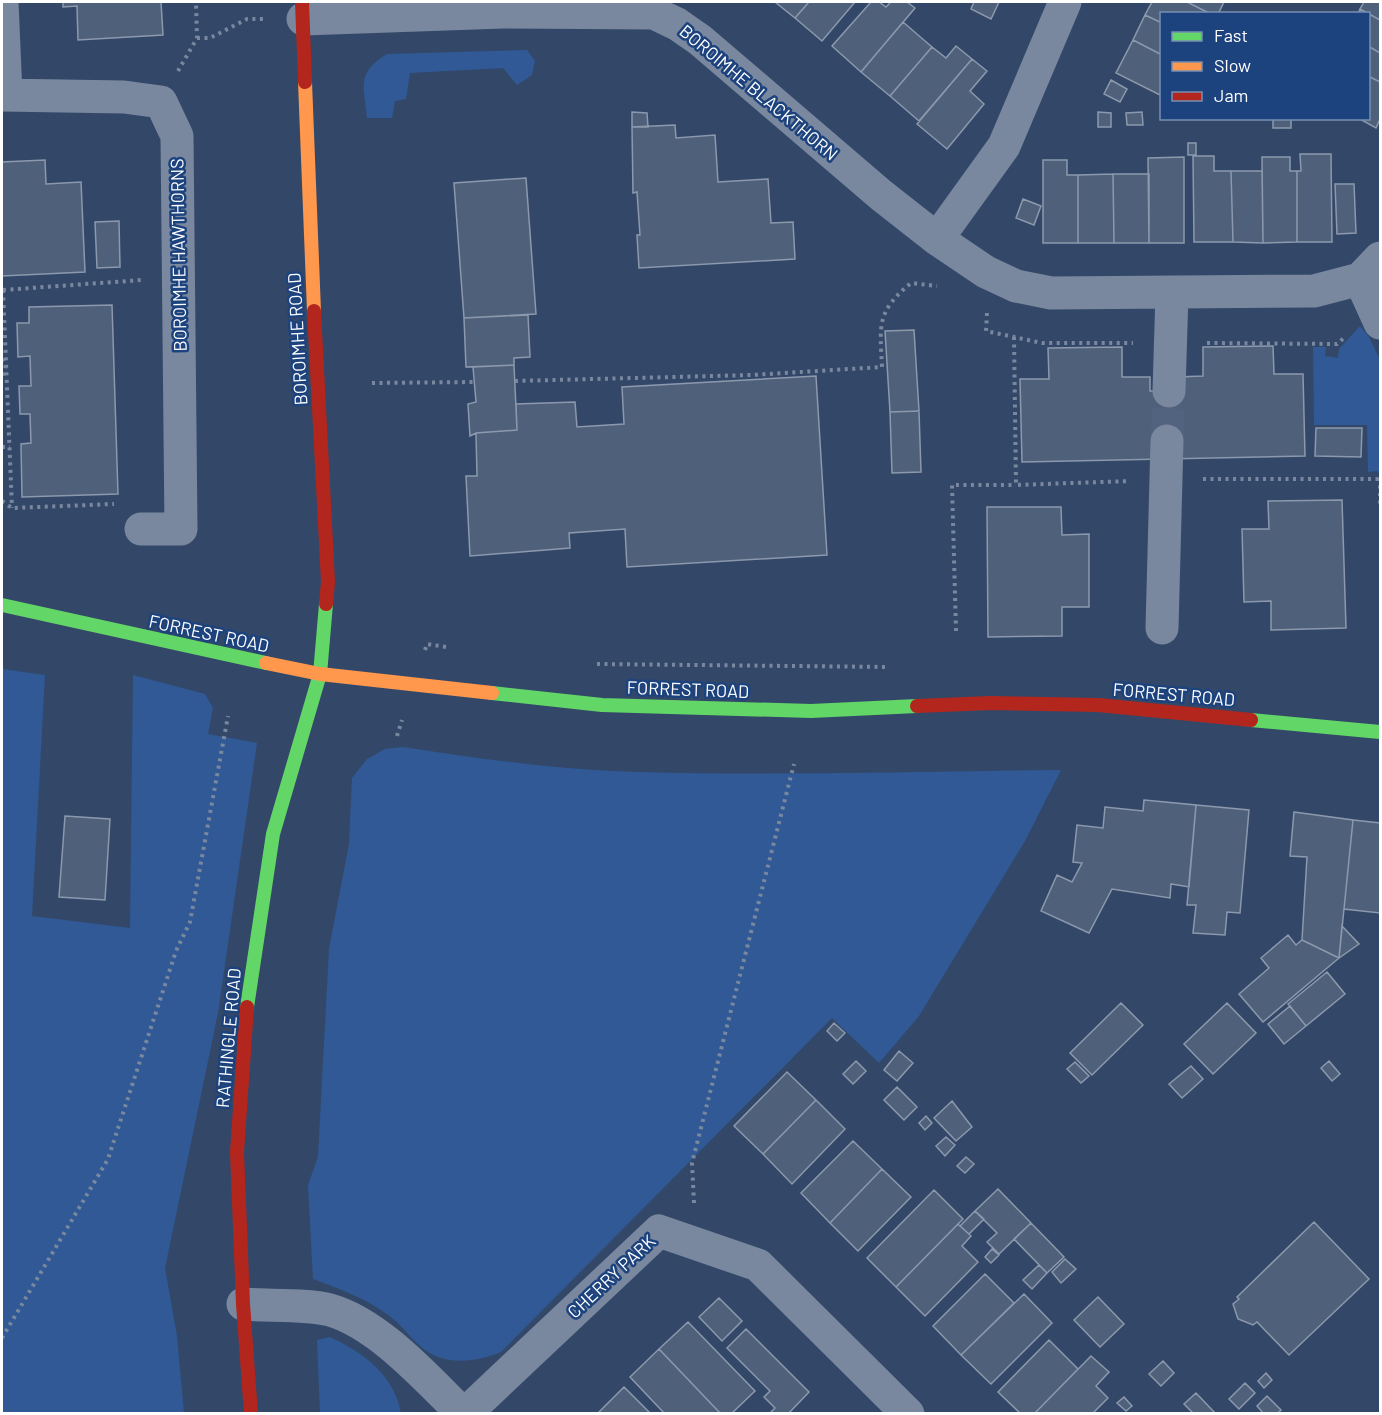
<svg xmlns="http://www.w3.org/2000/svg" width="1382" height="1415" font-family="Barlow,sans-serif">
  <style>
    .green { fill: #305996 }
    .building { fill: #4f607a; stroke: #8c99ad; stroke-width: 1.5 }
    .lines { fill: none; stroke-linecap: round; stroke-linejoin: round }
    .street-tunnel { stroke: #52637f; stroke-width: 33; stroke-dasharray: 33 16; stroke-linecap: butt }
    .path { stroke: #79889f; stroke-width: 4; stroke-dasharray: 3 4.5; stroke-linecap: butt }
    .street { stroke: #79889f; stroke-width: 33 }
    .fast { stroke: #63d668; stroke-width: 14 }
    .slow { stroke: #ff974d; stroke-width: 14 }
    .jam { stroke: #b3261e; stroke-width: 14 }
    .labels { text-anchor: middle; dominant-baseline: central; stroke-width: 5; stroke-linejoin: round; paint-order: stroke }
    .street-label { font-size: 18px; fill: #fff; stroke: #1d437e }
  </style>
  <rect width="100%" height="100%" fill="#334868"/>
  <path class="green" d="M527 50 535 61 532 75 517 85 503 68 410 73 406 99 395 101 392 118H367C364 86 356 73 387 54Z
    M1360 326 1369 337 1380 360V474L1377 471 1368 472 1367 425H1314L1313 347H1326L1325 356 1338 358 1339 349Z
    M2 669 45 675 32 916 130 928 133 675 205 694 213 708 208 734 257 743 218 1013 165 1268 177 1336 184 1413H2Z
    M403 747C480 759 559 770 638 772 779 776 920 771 1061 770L1025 841 919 1016 879 1063 832 1018 501 1352C477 1362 448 1366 425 1350 411 1340 402 1324 388 1315 365 1298 340 1289 313 1279L308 1185 318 1157 329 949 349 844 352 778 367 759 385 749Z
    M330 1337C364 1353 394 1375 401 1413H320L317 1340Z"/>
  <path class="building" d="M63 2H161L163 35 78 40 77 6 63 7Z
    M775 2H809L795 18Z
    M809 2H855L822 41 795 18Z
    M871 2H879L886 7 891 2H907L915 8 861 72 832 46Z
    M974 2H999L991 19 971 9Z
    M1152 2H1187L1211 14H1162V23L1145 15Z
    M1187 2H1224L1218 14H1211Z
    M1364 2H1380V20L1360 9Z
    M1360 9 1380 20V53L1368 46V14H1358Z
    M1145 15 1162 23V55L1133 40Z
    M903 22 932 47 890 96 861 72Z
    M1133 40 1162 55V96L1116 73Z
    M956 46 972 59 919 121 890 96 932 47 946 58Z
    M1368 46 1380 53V82L1368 76Z
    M972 59 987 71 970 91 984 104 947 149 917 124Z
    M1368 76 1380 82V119L1376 128 1358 118H1368Z
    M1111 80 1127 89 1120 102 1104 94Z
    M632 112 647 113 648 127H632Z
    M1098 112 1111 113V127H1098Z
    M1142 112 1143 125H1127L1126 113Z
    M1273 118H1291V128H1273Z
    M675 125 676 138 715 135 718 182 768 179 771 223 793 222 795 259 639 268 637 235H640L637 192 633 193 632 127Z
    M1188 143H1196V155H1188Z
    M1300 154H1331L1332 242H1297V171H1301Z
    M1193 156H1214V171H1231L1233 242H1194Z
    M1184 157V243H1149L1148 158Z
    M1262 157H1290V171H1297V242L1263 243Z
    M45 160 46 184 81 182 85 272 2 276V162Z
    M1043 160H1067V175H1078V243H1043Z
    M1231 171H1262L1263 243 1233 242Z
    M1113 174 1114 243H1078V175Z
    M1113 174H1149V243H1114Z
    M526 178 536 314 464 318 454 183Z
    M1335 184H1354L1356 233 1337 234Z
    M1023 199 1041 206 1034 225 1016 218Z
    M119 221 120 267 97 268 95 222Z
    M112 305 118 494 22 497 21 444 31 443 30 414H20L19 386H31L30 356 18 357 17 323H29V307Z
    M528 315 530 357 514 358V365L466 367 464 318Z
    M914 330 919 411 890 412 885 331Z
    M1273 346 1274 374H1303L1305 456 1022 462 1020 379H1049L1048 348 1122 347V377H1150V391H1177V377L1203 376V347Z
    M514 365 517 430 476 433 470 436 468 404 476 402 473 367Z
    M816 376 827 555 627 567 625 529 569 533 570 548 470 556 466 476H477L476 433 517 430 516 404 575 402 577 427 624 424 622 387Z
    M919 411 921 472 892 473 890 412Z
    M1316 428H1362L1361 457 1315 456Z
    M1342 500 1346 628 1271 630V601L1244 602 1242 529H1269L1268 501Z
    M987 507H1061L1062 535 1089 534V607H1062V636L988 637Z
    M1144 800 1196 805 1189 887 1171 884 1170 898 1112 889 1089 933 1041 911 1057 875 1072 882 1082 863 1073 862 1077 825 1103 828 1105 807 1143 811Z
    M1196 805 1249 810 1240 913 1227 912 1225 935 1193 933 1196 905H1187Z
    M1294 812 1353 820 1339 958 1302 940 1307 857 1290 856Z
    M65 816 110 819 105 900 59 897Z
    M1353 820 1380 823V913L1344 909Z
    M1342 926 1359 944 1339 958Z
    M1288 935 1296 945 1302 940 1339 958 1263 1022 1239 994 1269 968 1261 958Z
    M1327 972 1345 994 1306 1026 1288 1004Z
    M1121 1003 1143 1025 1092 1075 1070 1053Z
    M1227 1003 1256 1033 1213 1074 1184 1044Z
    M1290 1006 1306 1026 1284 1044 1268 1024Z
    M834 1023 845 1033 837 1041 827 1031Z
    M899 1051 913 1063 897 1081 884 1070Z
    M856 1061 866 1071 853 1084 843 1074Z
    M1329 1061 1340 1074 1332 1081 1321 1068Z
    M1075 1062 1089 1076 1081 1083 1067 1069Z
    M1191 1066 1203 1079 1182 1098 1169 1084Z
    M787 1072 816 1100 763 1154 734 1126Z
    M897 1087 917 1107 904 1120 884 1100Z
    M816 1100 845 1129 792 1184 763 1154Z
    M952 1101 972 1127 956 1141 934 1118Z
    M926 1116 932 1123 925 1130 919 1123Z
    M946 1137 955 1145 945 1156 936 1146Z
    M853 1141 882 1169 830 1223 801 1193Z
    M966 1157 974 1164 965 1173 957 1166Z
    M882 1169 911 1197 858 1251 830 1223Z
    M998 1189 1031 1223 999 1254 987 1242 997 1233 975 1211Z
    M934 1190 963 1219 896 1287 867 1258Z
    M975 1211 984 1219 969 1234 960 1226Z
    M1314 1222 1369 1279 1289 1355 1257 1322 1253 1325 1238 1319 1233 1304 1239 1299 1237 1297Z
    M1031 1223 1064 1257 1047 1273 1014 1239Z
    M958 1224 971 1236 962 1246 978 1262 925 1316 896 1287Z
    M992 1249 999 1255 991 1263 985 1257Z
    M1065 1259 1076 1269 1061 1283 1052 1272Z
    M1039 1265 1047 1273 1032 1289 1023 1280Z
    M985 1274 1014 1303 961 1355 933 1326Z
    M1024 1294 1052 1323 991 1384 961 1355Z
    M1098 1297 1124 1324 1100 1347 1074 1320Z
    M719 1298 742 1321 722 1341 699 1317Z
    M688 1322 755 1391 731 1414H721L659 1349Z
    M746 1329 809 1392 788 1414H769L775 1408 764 1397 770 1391 727 1348Z
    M1049 1340 1078 1369 1034 1414H1021L998 1392Z
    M659 1349 721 1414H665L630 1377Z
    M1091 1356 1109 1372 1096 1386 1108 1398 1092 1414H1034Z
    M1163 1361 1174 1373 1161 1386 1149 1374Z
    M1266 1373 1272 1380 1264 1388 1258 1381Z
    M1245 1383 1255 1393 1239 1409 1229 1399Z
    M624 1387 651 1414H597Z
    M1196 1393 1216 1414H1194L1184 1404Z
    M1267 1396 1281 1410 1277 1414H1264L1257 1406Z
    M1124 1397 1132 1406 1126 1411 1117 1403Z"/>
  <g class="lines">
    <path class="street-tunnel" d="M1167 441 1169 391"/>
    <path class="path" d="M197 38H210L247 19H266
      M178 71 197 38 196 2
      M3 290 12 508
      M3 290 142 280
      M987 313 986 331 1042 343H1133
      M1014 337 1016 485 1130 481
      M1207 343 1337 344 1346 336
      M2 359 6 365 2 378
      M515 381 752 375 882 367C880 325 876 312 911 283L937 286
      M372 383 475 382
      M2 447H10
      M1380 478V506
      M1203 479H1380
      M2 501 12 508 114 504
      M956 631 952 485H1016
      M425 650 427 644 446 647
      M597 664 889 667
      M397 736 402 720
      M694 1203 692 1163 794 764
      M2 1338 108 1159 176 951 190 922 228 716"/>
    <path class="street" d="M2 2 6 95
      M303 19 503 12 654 13 677 24 700 40 881 195 937 239 986 272 1016 286 1051 293 1314 291 1360 279
      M2 95 124 97 161 102 177 136 181 529H141
      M937 239 1004 146 1065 2
      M1360 279 1380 323
      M1360 279 1380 258
      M1169 391 1172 293
      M1162 628 1167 441
      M243 1304C266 1306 310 1304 330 1310 379 1324 427 1379 463 1414
      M465 1414 659 1231 758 1265 908 1414"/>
    <path class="fast" d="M2 605 266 663
      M492 693 602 705 811 711 917 706
      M1251 720 1380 732
      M247 1007 273 834 320 674 326 604"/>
    <path class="slow" d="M305 82 314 311
      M266 663 320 674 492 693"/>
    <path class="jam" d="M302 2 305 82
      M314 311 328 582 326 604
      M917 706 990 703 1098 705 1251 720
      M247 1007 237 1152 243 1304 251 1414"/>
  </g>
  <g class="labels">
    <g class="street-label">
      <text transform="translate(759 92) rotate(40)">BOROIMHE BLACKTHORN</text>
      <text transform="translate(178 255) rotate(-91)">BOROIMHE HAWTHORNS</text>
      <text transform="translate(297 339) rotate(-93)">BOROIMHE ROAD</text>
      <text transform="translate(209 633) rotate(12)">FORREST ROAD</text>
      <text transform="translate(688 689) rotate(2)">FORREST ROAD</text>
      <text transform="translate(1174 694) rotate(5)">FORREST ROAD</text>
      <text transform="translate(228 1038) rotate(-85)">RATHINGLE ROAD</text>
      <text transform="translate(611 1276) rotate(-43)">CHERRY PARK</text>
    </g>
  </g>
  <rect width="1382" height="1415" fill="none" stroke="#ffffff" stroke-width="6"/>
  <rect x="1160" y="12" width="210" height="108" fill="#1d437e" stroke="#778eb2" stroke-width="1.5"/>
  <rect x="1172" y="32" width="30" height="9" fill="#63d668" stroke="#778eb2" stroke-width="1.5"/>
  <text x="1214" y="42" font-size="18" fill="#ffffff">Fast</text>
  <rect x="1172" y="62" width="30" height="9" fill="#ff974d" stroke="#778eb2" stroke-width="1.5"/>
  <text x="1214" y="72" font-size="18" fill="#ffffff">Slow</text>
  <rect x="1172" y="92" width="30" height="9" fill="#b3261e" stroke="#778eb2" stroke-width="1.5"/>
  <text x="1214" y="102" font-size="18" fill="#ffffff">Jam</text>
</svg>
